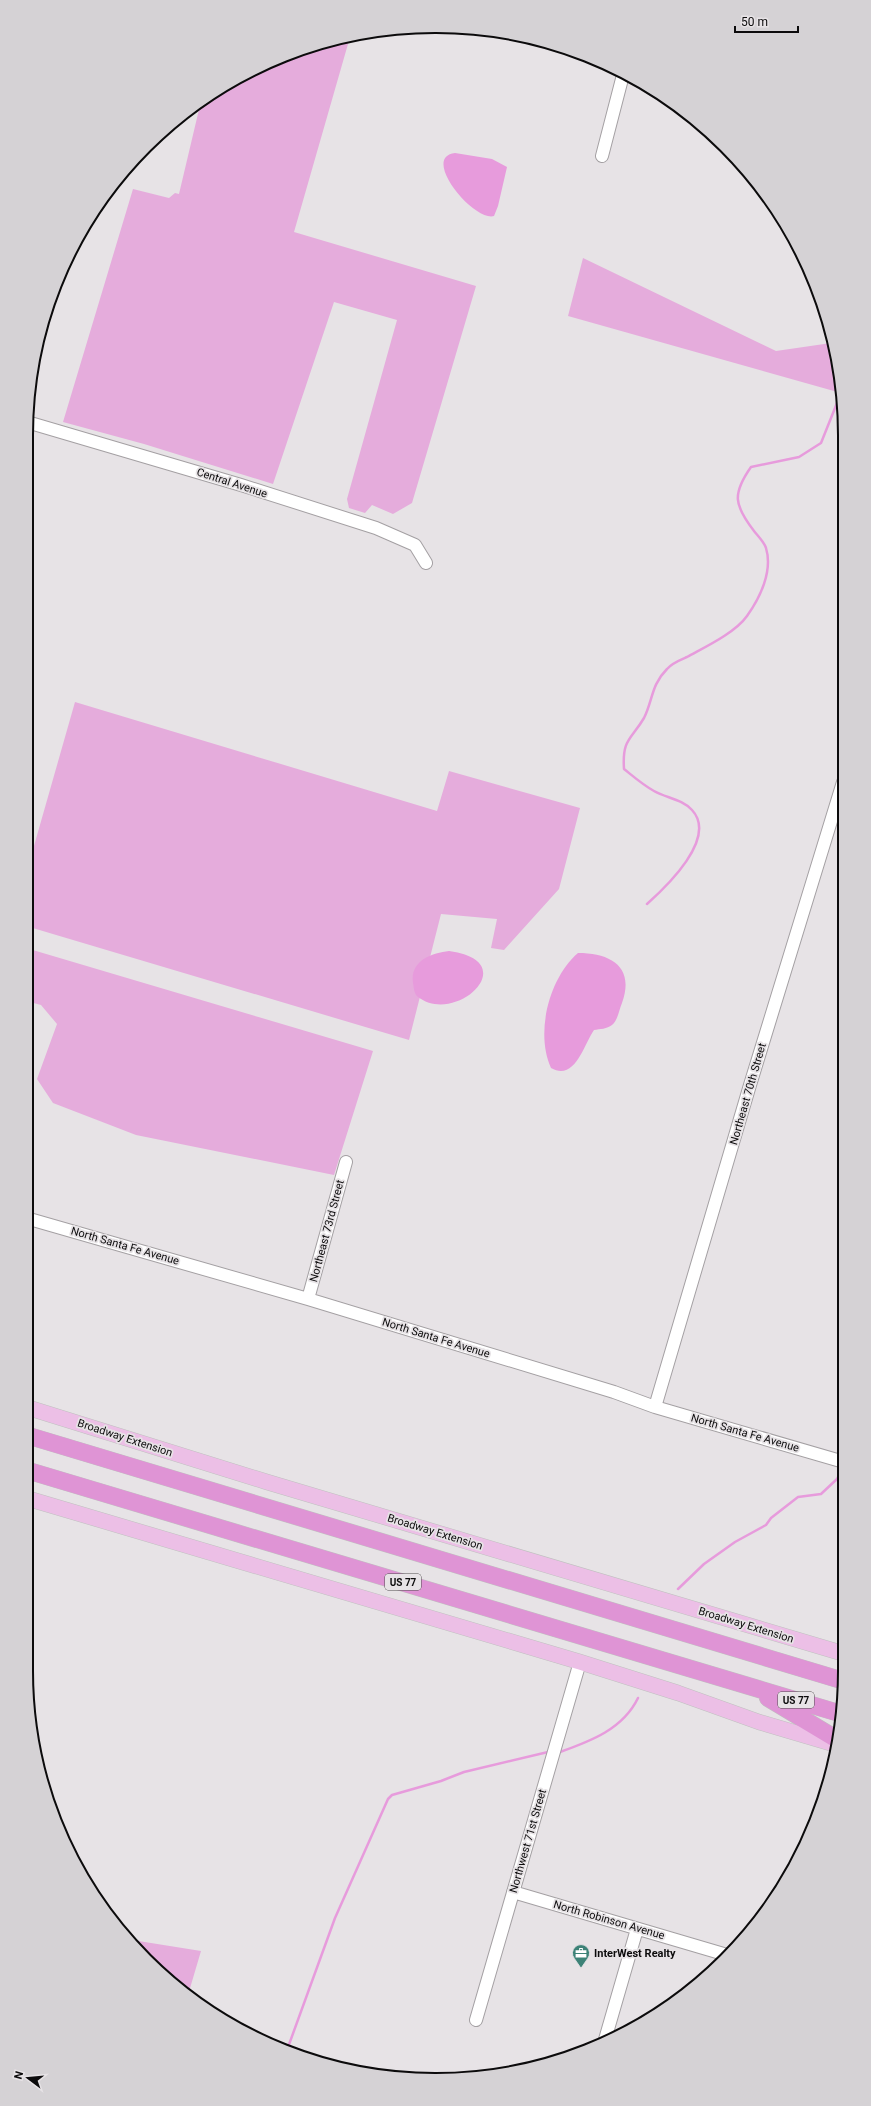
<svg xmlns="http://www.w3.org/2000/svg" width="871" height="2106" font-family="Roboto,sans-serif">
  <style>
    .green { fill: #e5acdc }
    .water { fill: #e79bdc }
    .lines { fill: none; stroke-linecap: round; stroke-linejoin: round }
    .stream { stroke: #e79bdc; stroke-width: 2.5 }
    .minor-casing { stroke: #a4a0a3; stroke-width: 14 }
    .major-casing { stroke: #c0c0c0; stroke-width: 16 }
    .highway-casing { stroke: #c0c0c0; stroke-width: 18 }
    .minor { stroke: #fff; stroke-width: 12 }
    .major { stroke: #ecbfe6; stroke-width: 15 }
    .highway { stroke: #df94d5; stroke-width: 17 }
    .labels { text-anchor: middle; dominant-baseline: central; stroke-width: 3.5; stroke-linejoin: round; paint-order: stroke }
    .shield { fill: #e7e3e6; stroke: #4e4c4d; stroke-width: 1 }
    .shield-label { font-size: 10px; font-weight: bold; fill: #0c0b0c }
    .street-label { font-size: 11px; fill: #0c0b0c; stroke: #e7e3e6 }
    .poi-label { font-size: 11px; font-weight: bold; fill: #0c0b0c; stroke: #e7e3e6; text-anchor: start }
    .rim { fill: none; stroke: #0c0b0c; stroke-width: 2 }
  </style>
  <rect width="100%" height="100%" fill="#e7e3e6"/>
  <path class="green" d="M350 37 294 232 476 286 412 503 393 514 372 505 365 513 349 508 347 499 397 320 334 302 273 484 144 444 63 422 133 189 169 198 175 193 179 194 201 101 254 68 329 40Z
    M583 258 776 351 831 343 841 382V393L568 316Z
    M75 702 437 811 449 771 580 808 559 889 504 950 491 948 497 919 441 914 409 1040 26 926V874Z
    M26 948 373 1051 334 1175 136 1135 53 1103 37 1079 57 1024 41 1005 26 1001Z
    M126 1939 201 1951 188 1995 166 1979Z"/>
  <path class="water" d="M455 153 492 159 507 167 498 206 494 216C474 222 420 157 455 153Z
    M449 951C525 961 456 1026 418 997 414 994 414 988 413 983 410 961 431 953 449 951Z
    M578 953C611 953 635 967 622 1003 619 1010 618 1020 612 1025 607 1029 600 1029 594 1030 584 1044 575 1082 551 1068 535 1033 549 978 578 953Z
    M26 1031C33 1047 38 1067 26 1083Z"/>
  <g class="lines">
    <path class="stream" d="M647 904C666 887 718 838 692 810 682 799 666 798 654 791 643 785 634 777 624 769 622 739 631 740 644 718 653 700 651 685 667 669 672 663 680 660 687 657 705 647 735 633 747 616 760 598 773 571 766 548 764 542 758 536 754 531 734 505 732 494 751 467L799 457 821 443 841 393
      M678 1589 704 1564 735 1542 766 1525 771 1518 798 1497 821 1494 837 1479 841 1471
      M560 1752C591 1741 623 1729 638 1698
      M287 2050 335 1918 388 1799 392 1795 441 1781 464 1772 548 1752"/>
    <g class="minor-casing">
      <path id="minor" d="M602 156 623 75
        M27 422 241 485 376 528 415 545 426 563
        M26 1218 308 1299 614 1392 655 1407 844 1462
        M308 1299 346 1162
        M655 1407 750 1085 843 782
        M513 1892 727 1955
        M476 2020 580 1662
        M604 2043 637 1929"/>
    </g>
    <g class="major-casing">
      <path id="major" d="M26 1407 267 1482 845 1654
        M26 1498 580 1662 678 1693 759 1722 837 1745"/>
    </g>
    <g class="highway-casing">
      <path id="highway" d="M26 1435 844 1681
        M26 1470 842 1714
        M768 1698 838 1740"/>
    </g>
    <use href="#minor" class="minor"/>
    <use href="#major" class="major"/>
    <use href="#highway" class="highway"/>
  </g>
  <defs>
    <g id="office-pin" transform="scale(0.9)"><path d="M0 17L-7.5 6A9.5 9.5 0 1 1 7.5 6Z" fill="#3d8277" stroke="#e7e3e6"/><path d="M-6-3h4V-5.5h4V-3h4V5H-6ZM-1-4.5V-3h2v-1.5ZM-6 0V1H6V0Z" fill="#fff"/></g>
  </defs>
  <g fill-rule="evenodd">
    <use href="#office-pin" x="581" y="1953"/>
  </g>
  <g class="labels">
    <g class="shield">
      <rect x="385" y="1574" width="36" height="16" rx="3"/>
      <rect x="778" y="1692" width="36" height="16" rx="3"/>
    </g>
    <g class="shield-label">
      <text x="403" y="1582">US 77</text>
      <text x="796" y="1700">US 77</text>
    </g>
    <g class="street-label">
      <text transform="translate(232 483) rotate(18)">Central Avenue</text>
      <text transform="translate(748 1094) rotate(-74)">Northeast 70th Street</text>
      <text transform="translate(327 1231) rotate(-75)">Northeast 73rd Street</text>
      <text transform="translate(125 1246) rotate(16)">North Santa Fe Avenue</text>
      <text transform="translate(436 1338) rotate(17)">North Santa Fe Avenue</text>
      <text transform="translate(745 1433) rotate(16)">North Santa Fe Avenue</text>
      <text transform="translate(125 1438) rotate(18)">Broadway Extension</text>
      <text transform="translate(435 1532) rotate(17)">Broadway Extension</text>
      <text transform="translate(746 1625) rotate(17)">Broadway Extension</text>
      <text transform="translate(528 1841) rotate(-74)">Northwest 71st Street</text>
      <text transform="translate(609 1920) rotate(16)">North Robinson Avenue</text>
    </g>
    <g class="poi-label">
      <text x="594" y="1953">InterWest Realty</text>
    </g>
  </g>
  <path d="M0 0H871V2106H0ZM435 33H436A402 402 0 0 1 838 435V1671A402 402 0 0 1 436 2073H435A402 402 0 0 1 33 1671V435A402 402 0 0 1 435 33Z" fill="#d5d2d5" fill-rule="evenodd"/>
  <path class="rim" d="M435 33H436A402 402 0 0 1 838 435V1671A402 402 0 0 1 436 2073H435A402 402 0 0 1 33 1671V435A402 402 0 0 1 435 33Z"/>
  <g transform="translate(28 2078) rotate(286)" stroke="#e7e3e6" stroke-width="3" paint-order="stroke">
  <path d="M0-3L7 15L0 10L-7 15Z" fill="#0c0b0c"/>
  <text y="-6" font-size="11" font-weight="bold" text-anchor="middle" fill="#0c0b0c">N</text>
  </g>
  <path d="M735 26v6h63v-6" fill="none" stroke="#0c0b0c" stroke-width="2"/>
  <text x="741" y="26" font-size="12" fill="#0c0b0c" stroke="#e7e3e6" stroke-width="3" paint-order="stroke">50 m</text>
</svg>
